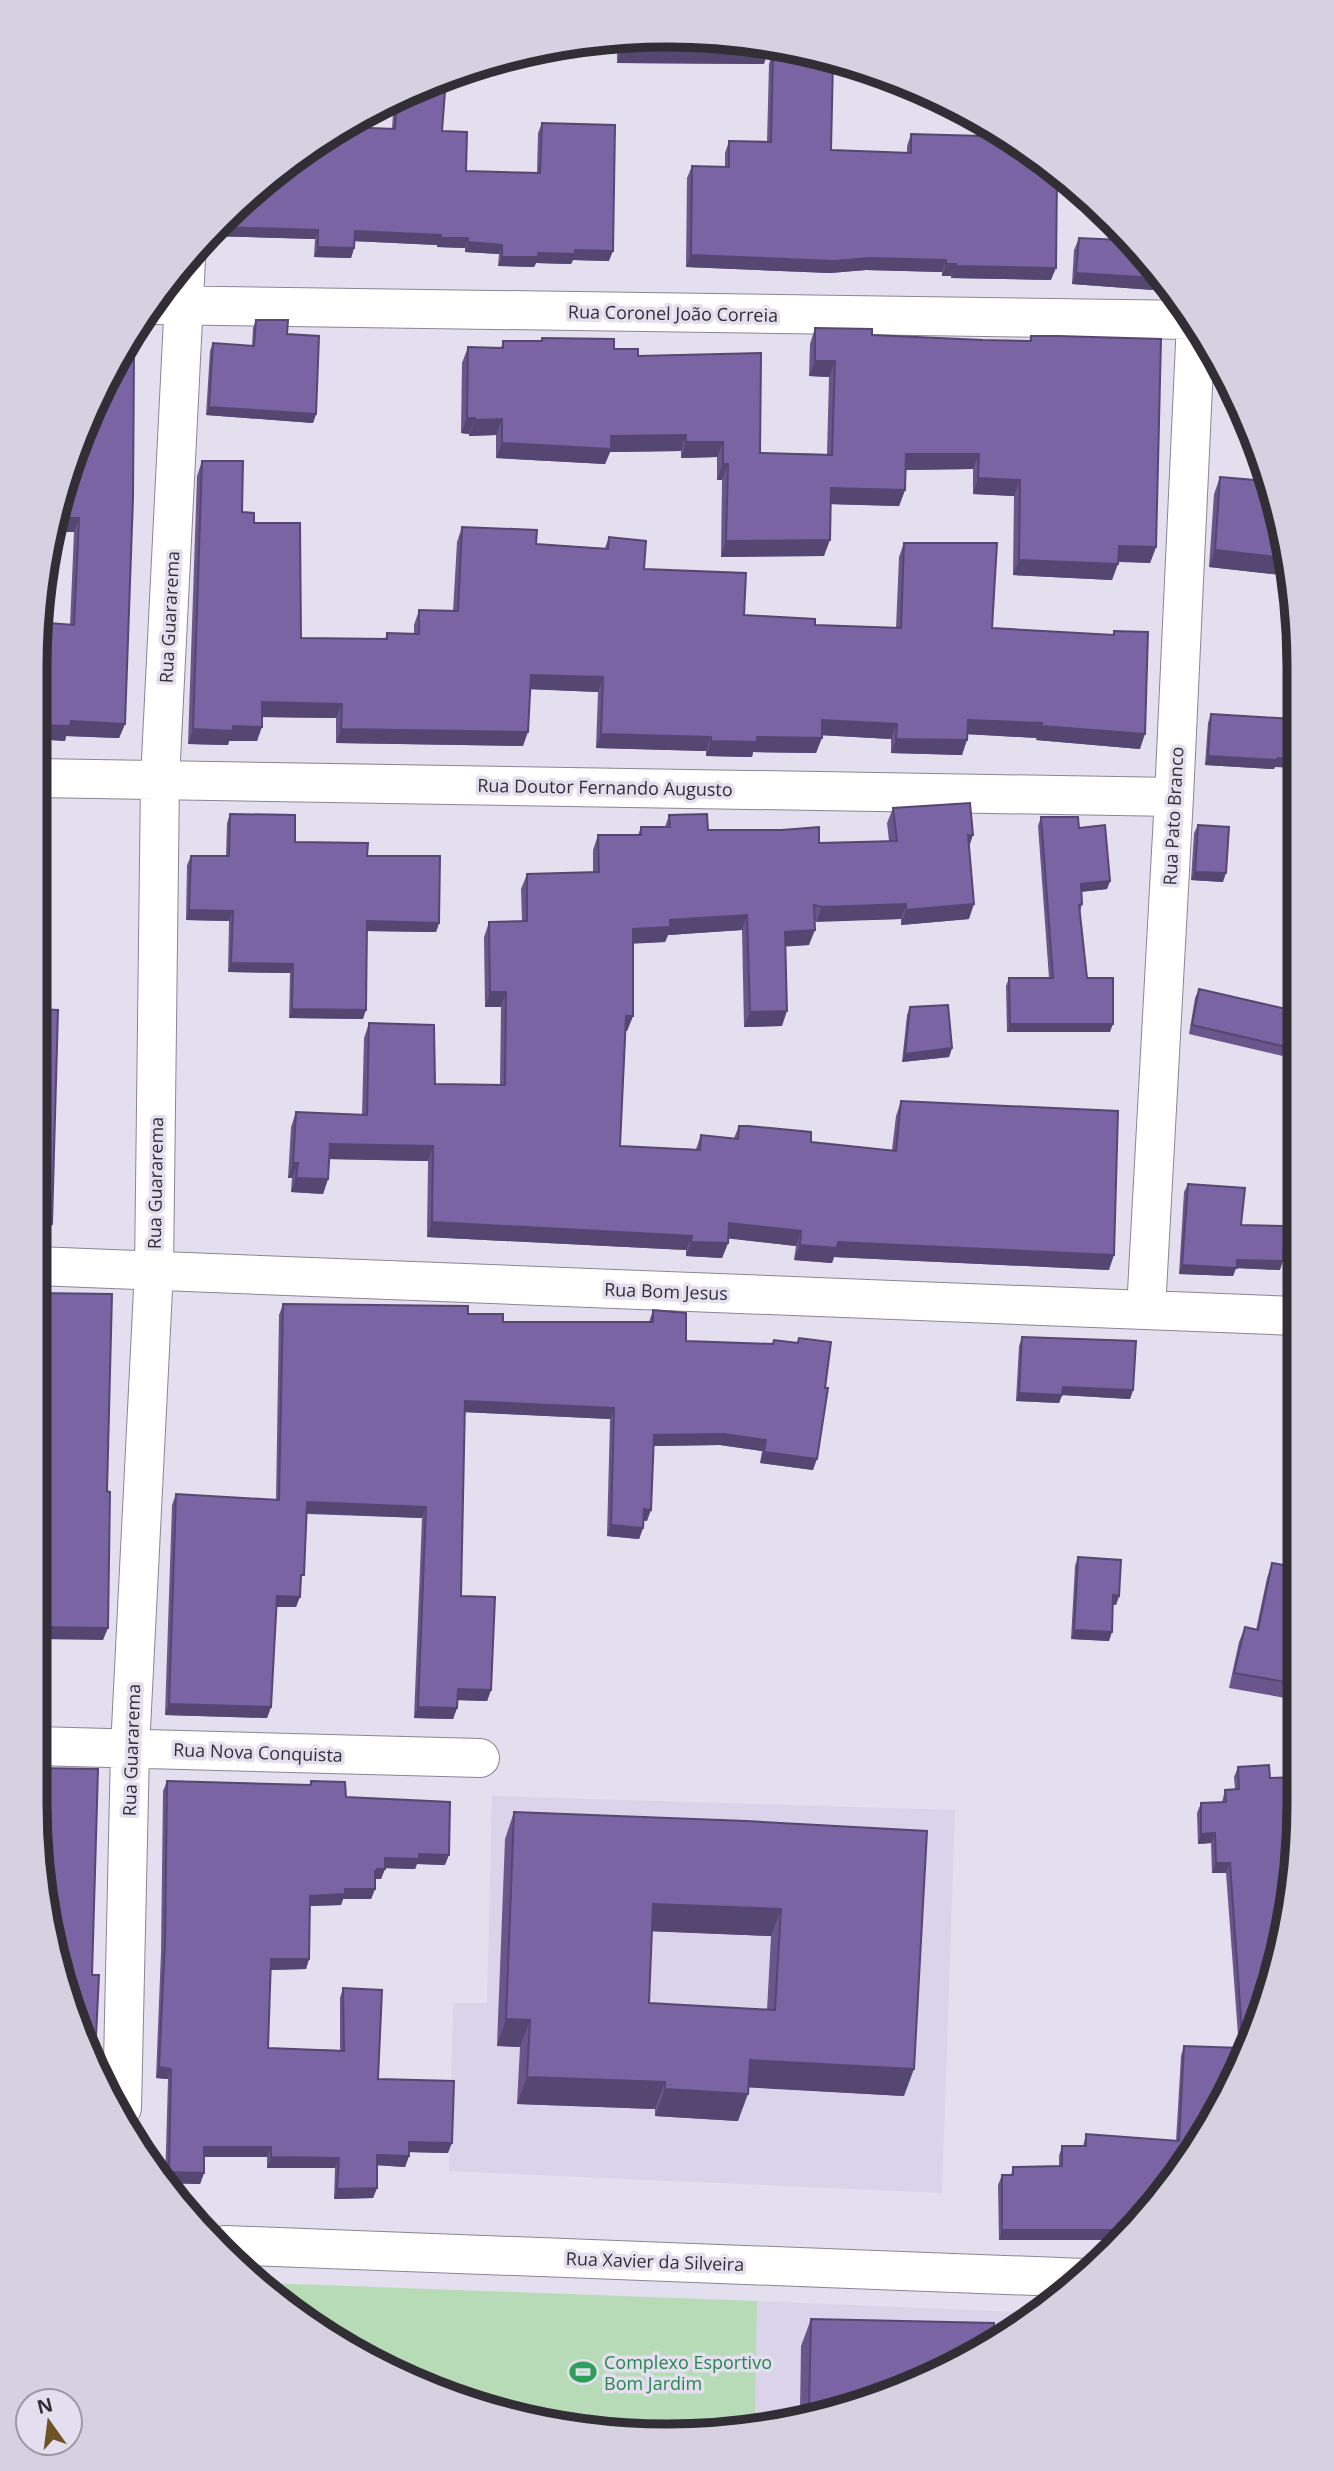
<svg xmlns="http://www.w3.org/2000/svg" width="1334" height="2471" font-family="'Open Sans',sans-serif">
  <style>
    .built { fill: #dad3ea }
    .green { fill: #b7dbb6 }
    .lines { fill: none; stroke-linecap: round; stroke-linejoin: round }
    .minor-casing { stroke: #8a8594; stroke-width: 40 }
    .minor { stroke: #fff; stroke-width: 38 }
    .wall { fill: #6a568c; fill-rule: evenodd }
    .shaded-wall { fill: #564672 }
    .building { fill: #7b64a3; stroke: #564672; stroke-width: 2; fill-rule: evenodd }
    .labels { text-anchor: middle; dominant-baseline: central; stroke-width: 7; stroke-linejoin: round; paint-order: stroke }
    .street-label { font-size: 18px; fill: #312f35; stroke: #e4dfef }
    .leisure-label { font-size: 18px; fill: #27864d; stroke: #e4dfef; text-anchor: start }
    .rim { fill: none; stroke: #312f35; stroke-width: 9 }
  </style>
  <rect width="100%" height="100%" fill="#e4dfef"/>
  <path class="built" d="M492 1796 955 1810 942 2193 449 2171 453 2003H487Z
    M757 2301 1017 2312 1022 2318 909 2388 755 2424Z"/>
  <path class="green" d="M266 2283 757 2301 755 2424 709 2435 504 2415 316 2330Z"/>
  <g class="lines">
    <g class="minor-casing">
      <path id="minor" d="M153 305 1194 320
        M36 778 1174 797
        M36 1266 1296 1316
        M1146 1310 1174 797 1196 322
        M35 1746 480 1758
        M122 2108 130 1749 154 1270 160 780 186 259
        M225 2245 1085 2278"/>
    </g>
    <use href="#minor" class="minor"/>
  </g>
  <path class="wall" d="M625 36 764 64 617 63V38Z
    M773 52 831 150 907 153V146L911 134 979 136 980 118 1057 173 1051 280 951 278V276H942V272L866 270 830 273 686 267 687 178 692 166 725 167V153L729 141 767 142 769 64Z
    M446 78 442 131 466 171 537 173 538 133 542 123 609 261 573 260 571 264 536 263 534 267 498 266 499 254 465 252V248L437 247V245L354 241V248L351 258 314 257 315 239 209 236V234L282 166 319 155V143L344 127 392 129 394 98Z
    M1118 230 1157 276 1153 290 1072 284 1074 250 1079 238 1117 240Z
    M256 320 287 334 316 414 313 423 206 415 210 351 213 343 252 346 253 328Z
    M815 328 872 335 983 340 1029 341 1031 336 1156 547 1150 563 1118 562 1112 580 1013 575 1014 496 973 494V469L905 470V490L899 506 831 504 824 556 721 557 722 480H717V457L681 458V451L610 452 605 464 496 458V435L469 436V434L461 433 462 363 468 347 501 348 503 341H541L542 338 614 349 638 356 760 453 827 454 829 377 809 376 810 344Z
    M134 351 125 724 119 738 66 736 65 741 36 739V626L70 625 74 532H52L57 503Z
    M202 461 242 512 254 523 301 638 385 639 387 633 414 634V625L419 610 453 611 457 542 462 527 536 544 605 548 609 537 644 569 744 615 815 625 896 628 899 557 904 543 992 628 1113 635 1114 631 1140 749 1036 740 1037 738 968 734 962 755 891 753V739L822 735 816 753 753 752 752 757 706 756V751L596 748 598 692 530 689 523 746 336 743V718L262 717 257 741H229L228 745 188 744 197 476Z
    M1220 477 1266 481 1291 576 1209 567 1214 494Z
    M1211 714 1275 767 1274 769 1205 765 1208 723Z
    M893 808 969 846V919L901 925V919L814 921 809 945 785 946 782 1026 744 1027 742 930 668 935 665 942 633 943V1016L627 1031H626L620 1146 696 1149 701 1135 734 1138 739 1126 811 1142 892 1150 896 1116 901 1101 1109 1270 834 1257 832 1263 794 1260 796 1246 728 1238V1243L722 1258 686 1256V1250L427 1237 428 1161 329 1159 328 1179 323 1194 291 1192 292 1178H288L291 1127 296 1112 362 1115 364 1038 369 1023 435 1084 500 1085 501 1007H485L484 937 489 922 522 921 521 889 527 874 593 873V850L598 835H638L641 827H665L669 815 708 830 819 843 889 841 887 823Z
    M230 814 295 842 367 856 439 923 436 932 367 931 363 1019 289 1018 290 973 228 972 229 921 186 920 187 865 191 856H226L227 823Z
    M1041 817 1079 828 1110 881 1107 889 1081 892 1082 904 1080 912 1087 978 1110 1032H1007L1006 986 1009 978H1049L1038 826Z
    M1198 825 1223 882 1191 880 1194 833Z
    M1199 989 1295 1011V1059L1189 1034 1195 998Z
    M910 1007 952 1048 949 1057 902 1062 907 1015Z
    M1188 1184 1241 1225 1280 1270 1236 1268 1233 1276 1179 1274 1184 1192Z
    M283 1304 468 1314 503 1322H649L653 1310 686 1341 772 1344 774 1340 797 1343 799 1338 813 1470 760 1463 762 1451 720 1445 653 1446 647 1521 643 1520V1528L639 1539 607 1536 610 1419 465 1412 461 1596 491 1690 487 1701 457 1700V1708L453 1719 414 1718 422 1518 307 1514 301 1585 296 1607H276L271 1707 267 1718 165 1715 172 1505 176 1494 276 1500 279 1315Z
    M1022 1337 1133 1390 1130 1399 1062 1395 1059 1403 1016 1401 1019 1346Z
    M1296 1353 1297 1488 1285 1487Z
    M1297 1533V1700L1229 1688 1239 1642 1245 1627 1256 1630 1267 1578 1272 1563 1287 1566 1288 1557 1294 1543H1295Z
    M1078 1557 1119 1596 1116 1605 1113 1604 1109 1641 1071 1639 1075 1566Z
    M1238 1767 1277 1968 1215 2120 1116 2240H999L998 2185 1002 2175H1011L1013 2167 1059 2166V2156L1062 2146H1083L1086 2134 1176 2141 1181 2056 1184 2046 1239 2048 1226 1873H1212L1211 1843 1198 1844 1197 1813 1201 1803 1222 1802 1225 1790 1235 1789 1234 1777Z
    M167 1781 309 1785 311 1781 346 1797 445 1865 417 1864 415 1869 385 1868 381 1879H375V1889L371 1899H343L341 1905 310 1906 309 1959 306 1969 270 1970 268 2048 340 2050V1998L343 1988 378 2079 448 2153 409 2152V2156L405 2167 377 2165V2188L373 2198 334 2199 335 2168H267V2157H204V2173L200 2184 165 2183 168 2079 156 2078 161 1952 163 1791Z
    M514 1812 746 1821 904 2096 748 2087 738 2121 655 2116V2109L517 2104 520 2047 497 2046 505 1839ZM652 1931 771 1936 767 2010 649 2003Z
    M811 2319 909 2388 800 2413 801 2346Z"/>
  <path class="shaded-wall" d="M621 51 768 52 764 64 617 63Z
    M217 227 318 230 315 239 209 236 210 234Z
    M355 231 441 235 437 245 351 241Z
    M440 238H468L465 248 437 247Z
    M468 242 502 245 499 254 465 252Z
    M318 247 354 248 351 258 314 257Z
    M575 250 613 251 609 261 573 260 571 264 536 263 534 267 498 266 502 257Z
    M691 255 870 258 946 260 942 272 866 270 830 273 686 267Z
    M946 264H956L951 276H942Z
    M955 266 1056 268 1051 280 951 278Z
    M1076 273 1157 278 1153 290 1072 284Z
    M815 361H835L829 377 809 376Z
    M209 407 316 414 313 423 206 415Z
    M467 418H475L469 434 461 433Z
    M502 419 496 435 469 436 475 420Z
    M686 435 681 451 610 452 605 464 496 458 502 443 611 436Z
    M686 442H723L717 457 681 458Z
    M906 454H979L973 469 900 470Z
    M723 464H728L722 480H717Z
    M978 478 1020 480 1014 496 973 494Z
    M831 488 905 490 899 506 825 504Z
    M54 518H79L74 532H52Z
    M830 540 824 556 721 557 726 541Z
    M1119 546 1156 547 1150 563 1113 561Z
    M1215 550 1286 558 1291 576 1209 567Z
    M1019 560 1118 564 1112 580 1013 575Z
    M531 675 603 677 598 692 525 689Z
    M262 702 342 704 336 718 256 717Z
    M822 720 897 724 891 739 817 735Z
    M968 720 1042 723 1037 738 963 734Z
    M71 721 125 724 119 738 66 736 65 741 36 739V725Z
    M233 726 262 727 257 741H229L228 745 188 744 193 729Z
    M1041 726 1145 734 1140 749 1036 740Z
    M341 729 528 732 523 746 336 743Z
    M601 734 711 737 706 751 596 748Z
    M757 737 822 738 816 753 753 752 752 757 706 756 711 741Z
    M896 739 967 740 962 755 891 753Z
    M1208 756 1294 759V768L1275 767 1274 769 1205 765Z
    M968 835H973L968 850Z
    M1195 872 1226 873 1223 882 1191 880Z
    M1110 881 1107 889 1078 892 1081 884Z
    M906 904 901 919 816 922 822 907Z
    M974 904 969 919 901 925 906 910Z
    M189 910 233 911 229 921 186 920Z
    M747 915 742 930 668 935 665 942 628 944 633 929 670 920Z
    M367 921 439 923 436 932 363 931Z
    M815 930 809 945 779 947 785 932Z
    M231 963 293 964 290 973 228 972Z
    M490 992H506L501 1007H485Z
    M292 1009 366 1010 363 1019 289 1018Z
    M787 1011 782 1026 744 1027 750 1012Z
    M626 1016H633L627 1031H621Z
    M1010 1024H1113L1110 1032H1007Z
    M952 1048 949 1057 902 1062 905 1054Z
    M330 1144 433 1146 428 1161 324 1159Z
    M293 1163H298L292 1178H288Z
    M296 1178 328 1179 323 1194 291 1192Z
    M432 1222 692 1236 686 1250 427 1237Z
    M36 1223 52 1224 48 1236 36 1235Z
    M729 1223 801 1231 796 1246 724 1238Z
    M691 1242 728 1243 722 1258 686 1256Z
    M838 1242 1114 1255 1109 1270 834 1257 832 1263 794 1260 800 1245Z
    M1237 1260 1283 1261 1280 1270 1236 1268 1233 1276 1179 1274 1182 1265Z
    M1063 1387 1133 1390 1130 1399 1062 1395 1059 1403 1016 1401 1019 1393Z
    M465 1401 614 1408 610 1419 461 1412Z
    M724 1434 766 1440 762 1451 720 1445 650 1446 654 1435Z
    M764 1452 817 1459 813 1470 760 1463Z
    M1291 1472H1296L1297 1488 1285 1487Z
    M307 1502 426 1507 422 1518 303 1513Z
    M644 1509 651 1510 647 1521 640 1520Z
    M611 1525 643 1528 639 1539 607 1536Z
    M1113 1595 1119 1596 1116 1605 1110 1604Z
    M277 1596 300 1597 296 1607H273Z
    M35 1627 108 1628 103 1640 35 1639Z
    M1074 1630 1112 1632 1109 1641 1071 1639Z
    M458 1689 491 1690 487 1701 454 1700Z
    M169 1704 271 1707 267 1718 165 1715Z
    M418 1707 457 1708 453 1719 414 1718Z
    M1215 1833 1211 1843 1198 1844 1201 1834Z
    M419 1854 449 1855 445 1865 417 1864 415 1869 381 1868 385 1858Z
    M1216 1863H1230L1226 1873H1212Z
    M377 1869H385L381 1879H375V1871Z
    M345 1889H375L371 1899H343L341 1905 306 1906 310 1896Z
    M653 1904 781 1909 771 1936 643 1931Z
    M271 1959H309L306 1969 267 1970Z
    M506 2019 530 2020 520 2047 497 2046Z
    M750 2060 914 2069 904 2096 740 2087Z
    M159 2067 171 2069 168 2079 156 2078Z
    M527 2077 665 2082 655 2109 517 2104Z
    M665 2089 748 2094 738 2121 655 2116Z
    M409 2142 452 2143 448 2153 406 2152Z
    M204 2147H271L267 2157H201Z
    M377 2155 409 2156 405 2167 373 2165Z
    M271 2157 339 2158 335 2168H267Z
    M169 2172 204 2173 200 2184 165 2183Z
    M377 2188 373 2198 334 2199 337 2189Z
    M1002 2230H1124L1116 2240H999Z"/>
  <path class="building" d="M625 36 749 40 768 45V52L621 51V37Z
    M773 52 812 55 833 60 831 150 911 153V134L983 136 984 120 1057 173 1056 268 955 266 956 264H946V260L870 258 834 261 691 255 692 166 729 167V141L771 142Z
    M446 78 442 131 467 132 466 171 540 173 542 123 615 125 613 251 575 250V254L538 253V257H502V245L468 242V238H440L441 235 355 231 354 248 318 247V230L217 227 282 166 300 155H322V141L344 127 395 129 397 97Z
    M1121 235 1157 276V278L1076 273 1079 238 1121 240Z
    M256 320H288L287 334 319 336 316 414 209 407 213 343 254 346Z
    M815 328 872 329V335L983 340 1031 341V336H1058L1161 339 1156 547 1119 546 1118 564 1019 560 1020 480 978 478 979 454H906L905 490 831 488 830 540 726 541 728 464H723V442H686V435L611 436V449L502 443V419L475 420V418H467L468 347 503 348V341H542V338L614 339V349H638V356L761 353 760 453 832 455 835 361H815Z
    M135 329 134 351 133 498 125 724 71 721 70 726 36 725 37 622 74 625 79 518H54L57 503 119 351Z
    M202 461H243L242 512 254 513V523H300L301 638 387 639V633L419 634V610L458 611 462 527 537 530 536 544 608 549 609 537 646 541 644 569 746 573 744 615 815 619V625L901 628 904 543H997L992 628 1114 635V631L1148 632 1145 734 1041 726 1042 723 968 720 967 740 896 739 897 724 822 720V738L757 737V742L711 741V737L601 734 603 677 531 675 528 732 341 729 342 704 262 702V727L233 726V731L193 729Z
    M1220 477 1266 481 1286 558 1215 550Z
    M1211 714 1294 719V759L1278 758 1277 760 1208 756Z
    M970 803 973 835H968L974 904 906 910V904L822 907 814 905 815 930 785 932 787 1011 750 1012 747 915 670 920V927L633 929V1016H626L620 1146 700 1150 701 1135 738 1139 739 1126H748L811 1132V1142L896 1151 901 1101 1118 1111 1114 1255 838 1242 837 1248 800 1245 801 1231 729 1223 728 1243 691 1242 692 1236 432 1222 433 1146 330 1144 328 1179 296 1178 298 1163H293L296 1112 367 1115 369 1023 434 1025 435 1084 505 1085 506 992H490L489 922 527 921V874L599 872 598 835H641V827H670L669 815 707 814 708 830H782L819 827V843L897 841 893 808Z
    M230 814 295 815V842L368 843 367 856H440L439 923 367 921 366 1010 292 1009 293 964 231 963 233 911 189 910 191 856H229Z
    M1041 817H1078L1079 828 1105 825 1110 881 1081 884 1082 904 1079 905 1087 978H1113V1024H1010L1009 978H1053Z
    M1198 825 1229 827 1226 873 1195 872Z
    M1199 989 1295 1011V1049L1192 1025Z
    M948 1005 952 1048 905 1054 910 1007Z
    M36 1009 58 1010 52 1224 36 1223Z
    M1188 1184 1245 1188 1241 1225 1285 1226 1283 1261 1237 1260V1268L1182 1265Z
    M36 1293 112 1294 107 1491 110 1492 108 1628 35 1627Z
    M283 1304 468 1306V1314H503V1322H653V1310L686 1313V1341L773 1344 774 1340 798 1343 799 1338 831 1342 825 1388H828L817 1459 764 1452 766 1440 724 1434 654 1435 651 1510 644 1509 643 1528 611 1525 614 1408 465 1401 461 1596 495 1597 491 1690 458 1689 457 1708 418 1707 426 1507 307 1502 304 1575H301L300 1597 277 1596 271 1707 169 1704 176 1494 279 1500Z
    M1022 1337 1136 1341 1133 1390 1063 1387 1062 1395 1019 1393Z
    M1296 1400V1472H1291Z
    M1294 1543H1297V1684L1234 1673 1245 1627 1258 1630 1272 1563 1289 1566Z
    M1078 1557 1121 1560 1119 1596 1113 1595 1112 1632 1074 1630Z
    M1269 1765 1270 1778 1297 1777 1298 1845 1277 1968 1215 2120 1124 2230H1002V2175H1013V2167L1062 2166V2146H1086V2134L1179 2141 1184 2046 1243 2048 1230 1863H1216L1215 1833 1201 1834V1803L1226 1802 1225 1790 1239 1789 1238 1767Z
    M35 1768 98 1769 92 1975H99L95 2057 69 2008 35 1804Z
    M167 1781 311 1785V1781L345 1782 346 1797 450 1802 449 1855 419 1854V1859L385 1858V1869H377V1871H375V1889H345V1894L310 1896 309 1959H271L268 2048 344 2051 343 1988 382 1990 378 2079 454 2081 452 2143 409 2142V2156L377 2155V2188L337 2189 339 2158 271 2157V2147H204V2173L169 2172 171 2069 159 2067 165 1941Z
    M514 1812 746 1821 927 1831 914 2069 750 2060 748 2094 665 2089V2082L527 2077 530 2020 506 2019ZM653 1904 781 1909 775 2010 649 2003Z
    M811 2319 994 2323V2335L909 2388 809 2411Z"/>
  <defs>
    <g id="stadium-bare" transform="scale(2.1)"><path d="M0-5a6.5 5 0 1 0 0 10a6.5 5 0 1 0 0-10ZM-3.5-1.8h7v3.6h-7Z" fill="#2e9e5b" stroke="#e4dfef" stroke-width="2.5" paint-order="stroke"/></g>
  </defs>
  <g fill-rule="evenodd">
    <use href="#stadium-bare" x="583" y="2372"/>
  </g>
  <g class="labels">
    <g class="street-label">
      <text transform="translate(673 313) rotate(1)">Rua Coronel João Correia</text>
      <text transform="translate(169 617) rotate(-87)">Rua Guararema</text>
      <text transform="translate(605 787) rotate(1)">Rua Doutor Fernando Augusto</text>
      <text transform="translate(1173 816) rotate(-87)">Rua Pato Branco</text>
      <text transform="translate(155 1183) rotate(-89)">Rua Guararema</text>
      <text transform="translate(666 1291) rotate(2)">Rua Bom Jesus</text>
      <text transform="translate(131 1750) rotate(-88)">Rua Guararema</text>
      <text transform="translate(258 1752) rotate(2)">Rua Nova Conquista</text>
      <text transform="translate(655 2261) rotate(2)">Rua Xavier da Silveira</text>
    </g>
    <g class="leisure-label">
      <text x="604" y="2362">Complexo Esportivo<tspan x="604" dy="21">Bom Jardim</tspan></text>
    </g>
  </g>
  <path d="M0 0H1334V2471H0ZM667 47H667A620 620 0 0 1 1287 667V1804A620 620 0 0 1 667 2424H667A620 620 0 0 1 47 1804V667A620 620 0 0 1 667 47Z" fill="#d6d1e0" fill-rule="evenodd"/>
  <path class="rim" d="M667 47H667A620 620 0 0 1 1287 667V1804A620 620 0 0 1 667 2424H667A620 620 0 0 1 47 1804V667A620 620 0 0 1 667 47Z"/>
  <g transform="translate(49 2422) rotate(346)"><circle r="33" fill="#e4dfef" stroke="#9c99a5" stroke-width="2"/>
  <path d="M0-5L12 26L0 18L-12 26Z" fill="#6f5326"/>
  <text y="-10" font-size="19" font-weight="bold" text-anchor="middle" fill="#312f35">N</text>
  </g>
</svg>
